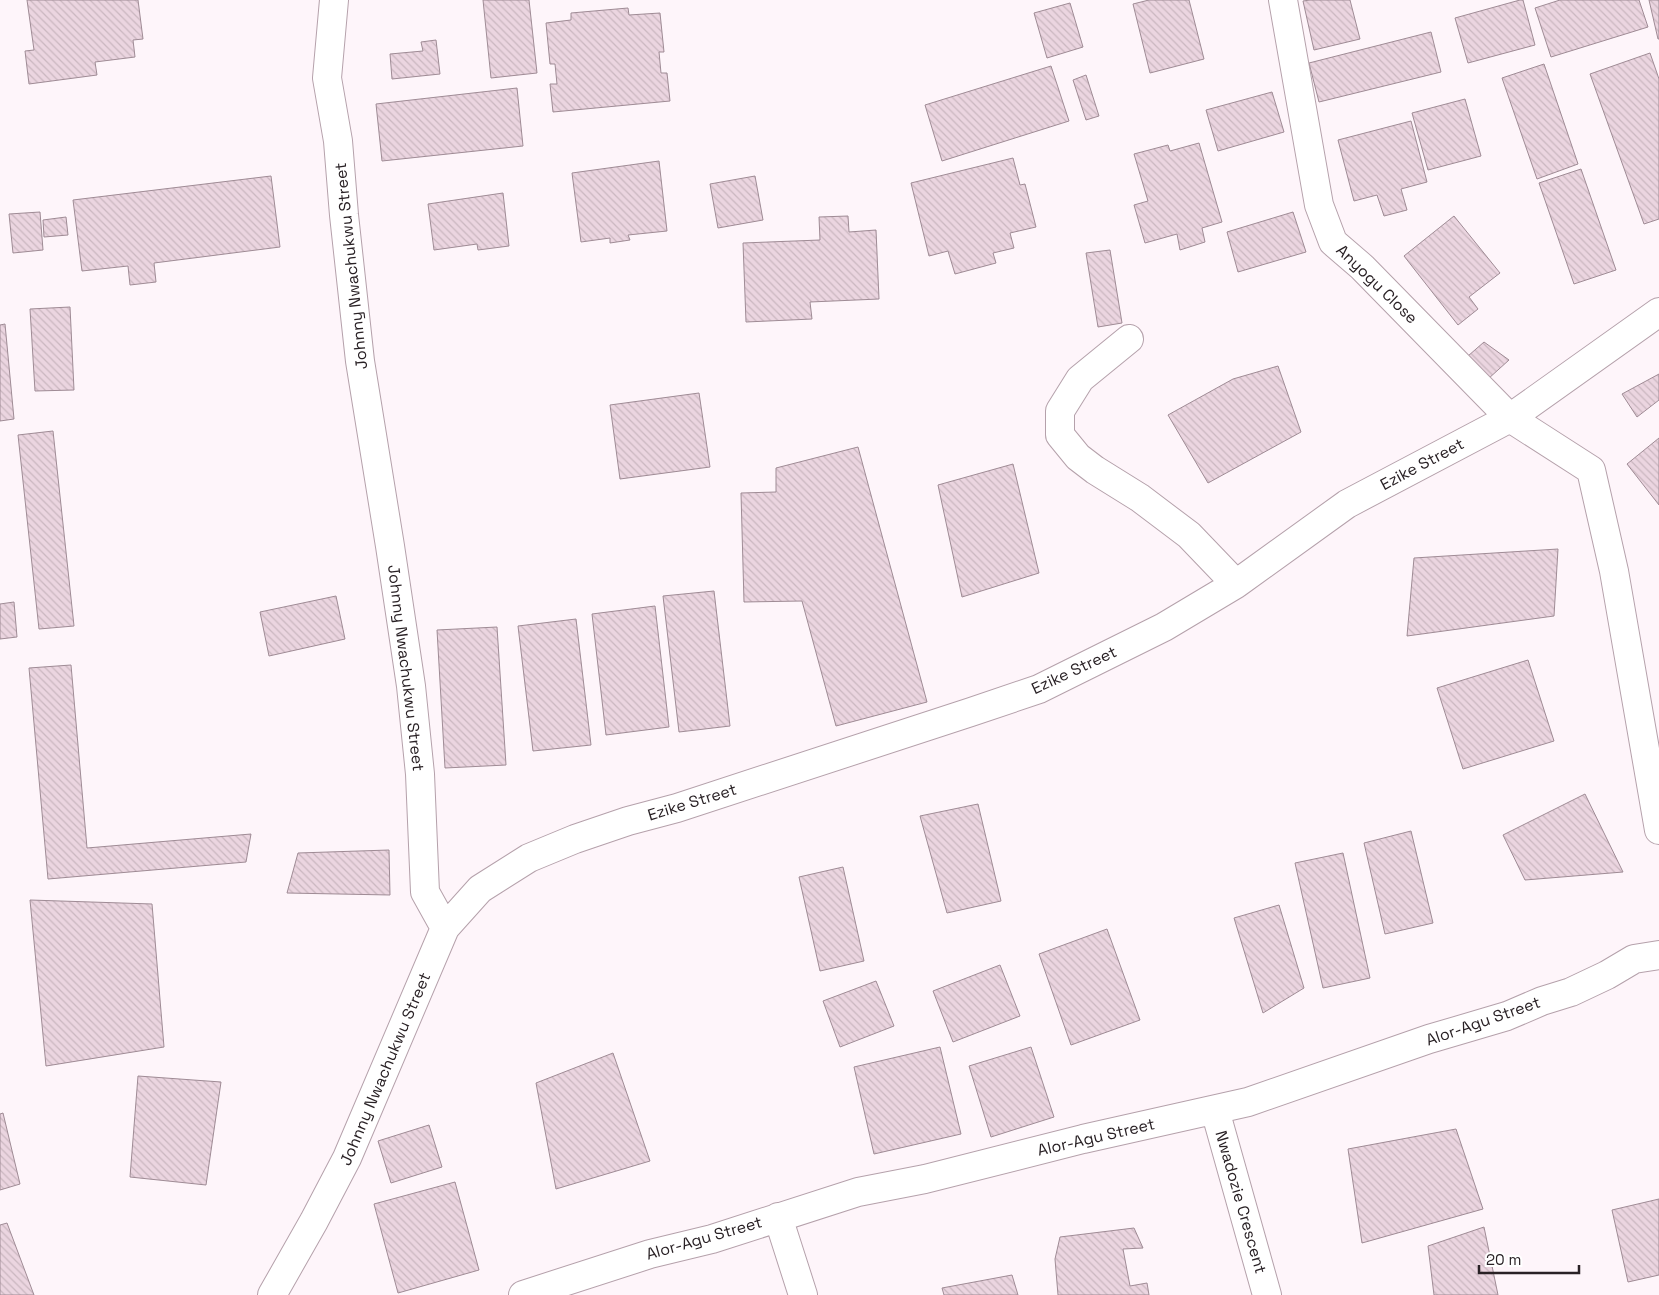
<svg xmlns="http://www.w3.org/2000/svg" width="1659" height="1295" font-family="'Space Grotesk',sans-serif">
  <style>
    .building { fill: url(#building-back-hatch); stroke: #9f8b95 }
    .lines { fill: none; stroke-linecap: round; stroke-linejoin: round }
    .minor-casing { stroke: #b5a1ab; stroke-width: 30 }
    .minor { stroke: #fff; stroke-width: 28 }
    .labels { text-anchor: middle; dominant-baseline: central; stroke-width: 5; stroke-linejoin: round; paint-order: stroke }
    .street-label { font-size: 16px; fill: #292125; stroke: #fff }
  </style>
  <defs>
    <pattern id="building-back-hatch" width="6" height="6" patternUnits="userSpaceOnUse" patternTransform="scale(1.25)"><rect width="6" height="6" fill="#ebd5e0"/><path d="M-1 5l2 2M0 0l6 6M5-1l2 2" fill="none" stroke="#cab7c0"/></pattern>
  </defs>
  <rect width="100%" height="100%" fill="#fef5fa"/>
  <path class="building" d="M27 0H138L143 39 133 40 135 57 95 62 97 75 29 84 25 51 34 50Z
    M483 0H529L537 73 491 78Z
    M1149 0H1189L1204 59 1150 73 1133 4Z
    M1310 0H1350L1360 39 1314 50 1303 1Z
    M1520 0H1523L1535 45 1468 63 1455 18Z
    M1560 0H1639L1648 27 1551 57 1535 8Z
    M1649 0H1659V39H1658Z
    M1070 3 1083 47 1047 58 1034 13Z
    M628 8 629 15 660 13 664 52H659L661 73H667L670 101 553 112 550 84H557L555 64H550L546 23 571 20V13Z
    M1431 32 1441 72 1319 102 1309 63Z
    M436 40 440 74 392 79 390 54 423 51 421 42Z
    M1650 53 1659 79V219L1644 224 1590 74Z
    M1544 64 1578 164 1537 179 1502 78Z
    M1051 66 1069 121 942 161 925 105Z
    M1086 75 1099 116 1086 120 1073 80Z
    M517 88 523 146 382 161 376 104Z
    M1272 92 1284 132 1218 151 1206 110Z
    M1465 99 1481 156 1428 170 1412 113Z
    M1411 121 1427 182 1401 189 1407 210 1384 216 1377 195 1354 201 1338 140Z
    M1199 143 1222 222 1202 228 1205 242 1180 250 1177 234 1145 243 1134 205 1148 201 1134 154 1168 145 1170 151Z
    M1013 158 1020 185 1025 184 1036 227 1010 233 1014 248 993 253 996 263 955 274 948 251 929 256 911 183Z
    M659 161 667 231 628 235 630 240 610 243V238L581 242 572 173Z
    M1581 169 1616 270 1574 284 1539 183Z
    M271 176 280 247 154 263 156 282 130 285 128 266 82 271 73 200Z
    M755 176 763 220 718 228 710 184Z
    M503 193 509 246 478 250 477 244 434 250 428 204Z
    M40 212 43 250 13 253 9 214Z
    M1293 212 1306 252 1238 272 1227 232Z
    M848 216 849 232 876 230 879 299 810 302 812 319 746 322 743 243 820 240 819 217Z
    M1454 216 1500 273 1469 297 1478 309 1458 325 1404 256Z
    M66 217 68 235 44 237 43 220Z
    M1110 250 1122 323 1098 327 1086 253Z
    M70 307 74 390 35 391 30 309Z
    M5 324 14 419 0 421V325Z
    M1484 342 1509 360 1488 379 1468 356Z
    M1278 366 1301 432 1208 483 1168 415 1233 379Z
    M1659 374V400L1637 417 1622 394Z
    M699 393 710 467 620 479 610 405Z
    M53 431 74 626 39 629 18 435Z
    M1659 438V505L1627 464Z
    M858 447 927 702 836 726 802 601 744 602 741 493 776 492V468Z
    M1013 464 1039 573 962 597 938 485Z
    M1558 549 1554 616 1407 636 1414 558Z
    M714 591 730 726 679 732 663 596Z
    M336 596 345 639 269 656 260 612Z
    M14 602 17 637 0 639V604Z
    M655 606 669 727 606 735 592 614Z
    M576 619 591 745 533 751 518 626Z
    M497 627 506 765 445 768 437 630Z
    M1528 660 1554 741 1463 769 1437 688Z
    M71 665 87 848 251 834 246 862 48 879 29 668Z
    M1585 794 1623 872 1525 880 1503 835Z
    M978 804 1001 901 947 913 920 816Z
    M1411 831 1433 923 1385 934 1364 843Z
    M389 850 390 895 287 893 298 853Z
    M1343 853 1370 978 1323 988 1295 863Z
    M843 867 864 961 820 971 799 877Z
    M30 900 152 904 164 1047 46 1066Z
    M1279 905 1304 988 1263 1013 1234 918Z
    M1107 929 1140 1020 1071 1045 1039 954Z
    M1000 965 1020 1016 953 1042 933 991Z
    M876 981 894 1026 840 1047 823 1001Z
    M940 1047 961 1134 874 1154 854 1067Z
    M1031 1047 1054 1117 991 1137 969 1066Z
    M613 1053 650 1161 556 1189 536 1083Z
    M138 1076 221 1082 206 1185 130 1177Z
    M3 1113 20 1184 0 1190V1114Z
    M429 1125 442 1167 391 1183 378 1141Z
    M1456 1129 1483 1209 1362 1243 1348 1149Z
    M455 1182 479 1270 398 1293 374 1204Z
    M1659 1199V1275L1628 1282 1612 1210Z
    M7 1223 34 1295H0V1225Z
    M1484 1227 1498 1295H1434L1428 1246Z
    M1134 1228 1143 1248 1123 1249 1130 1286 1147 1283 1149 1295H1058L1055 1259 1060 1237Z
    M1012 1275 1018 1295H944L942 1288Z"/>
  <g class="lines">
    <g class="minor-casing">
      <path id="minor" d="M334 0 327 78 338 141 344 215 360 361 390 546 411 686 420 774 425 892 445 928
        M1283 0 1319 205 1333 242 1362 267 1510 418 1591 470 1614 571 1659 830
        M1129 339 1080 379 1060 411V435L1078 457 1095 470 1140 498 1189 535 1236 584
        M1215 1110 1267 1295
        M778 1217 803 1295
        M272 1295 314 1221 347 1158 445 928 480 889 529 858 575 839 628 821 677 808 971 712 1039 689 1164 627 1236 584 1347 504 1510 418 1659 312
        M523 1295 650 1254 712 1239 858 1192 925 1179 1083 1139 1248 1102 1429 1039 1507 1016 1542 1001 1571 992 1607 975 1634 959 1659 955"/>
    </g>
    <use href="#minor" class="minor"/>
  </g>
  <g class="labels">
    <g class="street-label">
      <text transform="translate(351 266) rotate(-96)">Johnny Nwachukwu Street</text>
      <text transform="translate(1377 284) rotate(44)">Anyogu Close</text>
      <text transform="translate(1422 464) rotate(-28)">Ezike Street</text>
      <text transform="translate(406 668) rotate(83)">Johnny Nwachukwu Street</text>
      <text transform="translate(1074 670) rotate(-25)">Ezike Street</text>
      <text transform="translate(692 802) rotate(-17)">Ezike Street</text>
      <text transform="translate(1483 1021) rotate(-19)">Alor-Agu Street</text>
      <text transform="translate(385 1069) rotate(-67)">Johnny Nwachukwu Street</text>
      <text transform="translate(1096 1137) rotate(-13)">Alor-Agu Street</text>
      <text transform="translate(1241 1202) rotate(74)">Nwadozie Crescent</text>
      <text transform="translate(704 1238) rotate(-16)">Alor-Agu Street</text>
    </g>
  </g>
  <path d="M1479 1265v8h100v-8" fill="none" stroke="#292125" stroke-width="2.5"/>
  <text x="1486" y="1265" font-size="15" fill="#292125" stroke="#ffffff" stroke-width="4" paint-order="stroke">20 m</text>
</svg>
